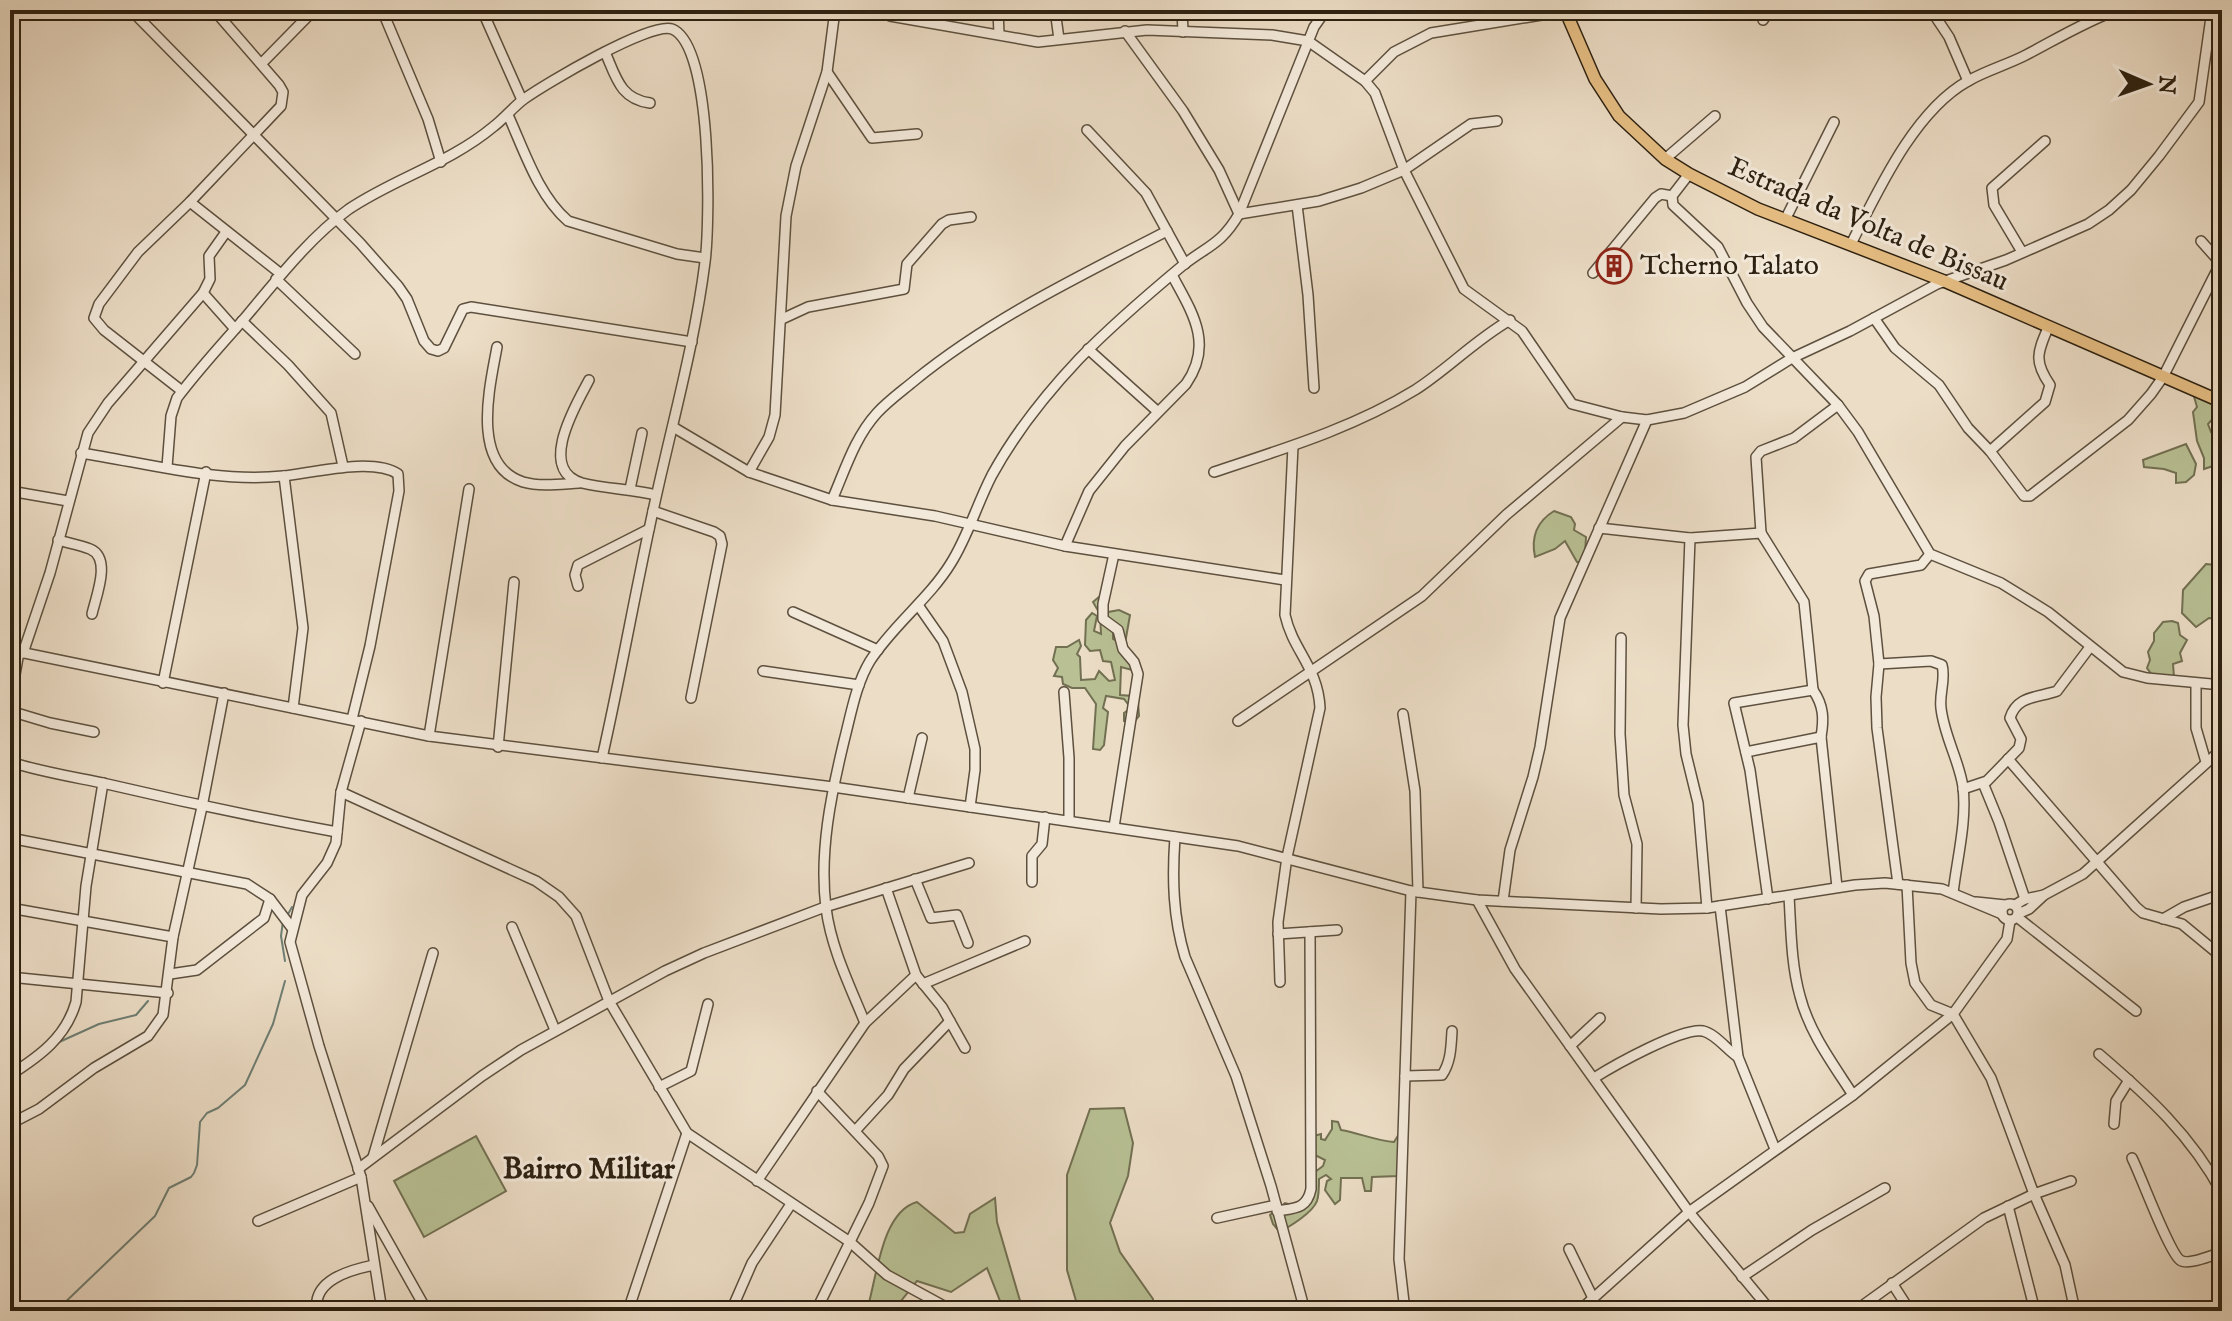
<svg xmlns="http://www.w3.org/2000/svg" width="2232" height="1321" viewBox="0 0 2232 1321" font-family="'IM FELL English',serif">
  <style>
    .green { fill: #b8c094; stroke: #727052; stroke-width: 2 }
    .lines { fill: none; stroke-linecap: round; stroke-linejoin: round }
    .stream { stroke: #6e7e73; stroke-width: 2 }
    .minor-casing { stroke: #5d503e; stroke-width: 12 }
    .major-casing { stroke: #2d2111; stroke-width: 14 }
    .minor { stroke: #f3e9da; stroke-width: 9 }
    .major { stroke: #e6be83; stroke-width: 11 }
    .labels { text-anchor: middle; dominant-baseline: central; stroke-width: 6; stroke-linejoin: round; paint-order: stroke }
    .street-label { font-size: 28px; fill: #2d2111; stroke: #f3e9da }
    .poi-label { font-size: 28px; fill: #2d2111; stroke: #f3e9da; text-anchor: start }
    .neighbourhood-label { font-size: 30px; font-weight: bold; fill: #2d2111; stroke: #f3e9da }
  </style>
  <rect width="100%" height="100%" fill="#ecddc6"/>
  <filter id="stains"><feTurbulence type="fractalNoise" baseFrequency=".0025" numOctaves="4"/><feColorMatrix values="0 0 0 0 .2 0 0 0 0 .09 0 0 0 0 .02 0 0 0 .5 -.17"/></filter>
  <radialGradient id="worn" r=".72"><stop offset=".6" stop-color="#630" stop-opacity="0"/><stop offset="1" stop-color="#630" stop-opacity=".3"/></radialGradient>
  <!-- green -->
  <g class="green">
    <path d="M2193,393L2206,397L2218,413L2208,424L2211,432L2222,428V440L2219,437H2214L2217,451L2216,465L2204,469V458L2197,441L2193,412L2197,407Z"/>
    <path d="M2186,444L2196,464L2194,475L2186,482L2176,483V473L2164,469L2144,467L2143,460Z"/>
    <path d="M1554,511L1571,517L1575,524L1574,530L1586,537L1585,554L1582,562H1577L1565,541L1555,549L1535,557C1531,538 1536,522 1554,511Z"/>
    <path d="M2206,564L2215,565L2222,571V620L2209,618L2196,627L2182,613L2183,590Z"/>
    <path d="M1099,597L1106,601L1108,612L1119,610L1130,615L1126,638L1118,629L1113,634V639L1123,644L1136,671L1121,667L1120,695L1133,696L1138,702L1139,716L1131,726L1124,721V713L1131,708L1124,699L1106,696L1103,708L1108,712L1104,745L1100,750L1093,749L1096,704L1085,688H1072L1063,684L1062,677L1054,676L1058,668L1053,660L1056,647H1067L1079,640L1081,646L1077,654L1080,657L1081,680L1095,679L1099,671L1109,681L1115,680L1111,662L1103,661L1100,650L1090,651L1085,645L1086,620L1092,613L1097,616L1094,631L1101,634L1100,614L1093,602Z"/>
    <path d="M2172,621L2178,623L2180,635L2187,640L2180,653L2182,661L2173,664L2174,677L2152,675L2147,668L2150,660L2148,652L2154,641V633L2163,622Z"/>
    <path d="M1124,1108L1133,1143L1128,1176L1110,1223L1120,1252L1153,1299V1311H1079L1067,1270V1175L1090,1109Z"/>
    <path d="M1332,1121L1338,1122L1341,1130C1359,1133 1377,1141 1394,1142L1399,1134L1407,1151L1399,1176L1372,1177L1371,1191H1365L1362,1178H1341L1340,1200L1335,1204L1325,1190L1327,1181L1331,1179L1326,1175L1319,1179C1319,1186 1319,1195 1317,1201C1313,1212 1289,1228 1279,1231L1273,1224L1270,1215L1285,1203L1301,1207L1311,1175L1323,1166L1325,1160L1309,1152L1306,1142L1310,1137L1321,1134V1139L1325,1140L1332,1129Z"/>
    <path d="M476,1136L506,1191L424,1237L394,1181Z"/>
    <path d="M995,1198L997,1222L1023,1311H1004L987,1268L951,1292L917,1281L893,1311L867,1310C877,1278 881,1212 917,1202L955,1233L964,1232L970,1214Z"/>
  </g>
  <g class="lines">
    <!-- stream -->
    <g class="stream">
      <path d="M287,916L292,907"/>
      <path d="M283,921L281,936L285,961"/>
      <path d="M57,1043L99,1024L136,1015L148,1001"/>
      <path d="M10,1067L17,1065"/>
      <path d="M56,1311L155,1216L169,1188L191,1177L194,1173L197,1165L200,1122L207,1113L218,1108L245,1085L273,1024L285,981"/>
    </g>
    <defs>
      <g id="minor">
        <path d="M131,10L360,243L398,286L407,299L424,341L431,349L438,351L444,348L463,309L471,307L692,342"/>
        <path d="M382,10L428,119L441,162"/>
        <path d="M482,10L522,100"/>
        <path d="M881,10L890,16L1038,42L1147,30L1272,35L1308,41L1365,81L1375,93L1404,170L1464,289L1522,331L1572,404L1622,417"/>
        <path d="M998,10L999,34"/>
        <path d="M1055,10L1059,39"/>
        <path d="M1182,10L1183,32"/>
        <path d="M1931,10L1949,37L1968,81"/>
        <path d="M1763,20L1770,10"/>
        <path d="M1125,31L1183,111L1219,170L1239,214L1319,201L1361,188L1404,170L1471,124L1497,121"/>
        <path d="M605,52C616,77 620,99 650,103"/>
        <path d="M262,63L314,10"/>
        <path d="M827,72L872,138L917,134"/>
        <path d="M1365,81L1394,52L1431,33L1566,11"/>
        <path d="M508,115C524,150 538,195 568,221L677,254L705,258"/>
        <path d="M1087,130L1146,193L1185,264"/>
        <path d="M1665,159L1715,116"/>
        <path d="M1689,174L1672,196L1673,205L1718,247L1747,303L1763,327L1838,405L1858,432L1930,554L2001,583L2048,612L2123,672L2147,678L2222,685"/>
        <path d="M190,202L281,274"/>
        <path d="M1297,205L1308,295L1314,388"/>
        <path d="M1785,220L1834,122"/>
        <path d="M1851,244C1878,191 1914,111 1968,81C1985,71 2006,65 2024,56C2055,40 2084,22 2117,10"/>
        <path d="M2022,252L1994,205L1992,188L2045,141"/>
        <path d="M1593,273L1655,198L1661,194L1672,196"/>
        <path d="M276,279L355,354"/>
        <path d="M203,293L235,329"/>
        <path d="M1874,318L1895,348L1939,385L1968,428L1990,451L2024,496H2030L2128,420L2151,394L2163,377L2218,268L2217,259L2201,241"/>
        <path d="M782,319L808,307L904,289L907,264L942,224L949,220L971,217"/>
        <path d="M242,321L288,365L331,413L343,466"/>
        <path d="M497,347C490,386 470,465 523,482C541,487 561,484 579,483"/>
        <path d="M1088,349L1157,411"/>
        <path d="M589,380C577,403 536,470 582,483C606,489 632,489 656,495"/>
        <path d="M182,391L104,330L94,318L99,304L138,252L190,202L281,106L283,92L279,85L214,10"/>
        <path d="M673,427L749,472L832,500L935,516L1065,546L1285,580"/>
        <path d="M1990,451L2045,402L2050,385C2034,362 2037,353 2048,328"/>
        <path d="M81,453C146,463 217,483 283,476C312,473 373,457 398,474L399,491L370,646L352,719"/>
        <path d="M167,467L171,416L177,398C198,370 221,345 244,319C275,282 310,237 349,209C395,178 450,163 493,127C504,119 513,107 524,99C545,84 651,21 672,29C713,45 710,223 705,262C695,341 674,416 657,493C637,581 622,670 602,758"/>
        <path d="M749,472L769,437L775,415L786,216L796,166L827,72L835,10"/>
        <path d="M1214,472C1283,449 1353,428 1415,390C1448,369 1475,340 1510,320"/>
        <path d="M284,476L303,628L293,708"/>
        <path d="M630,489L642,433"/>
        <path d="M10,491L68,501"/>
        <path d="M832,500C845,470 855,437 877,413C888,401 902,391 914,381C990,319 1080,276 1167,231"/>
        <path d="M653,511L714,532L720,536L722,544L691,698"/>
        <path d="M1599,528L1690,538L1761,533L1804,602L1813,690L1734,703L1750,770L1768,899"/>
        <path d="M1761,533L1756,457L1761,451L1794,438L1838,405"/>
        <path d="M1690,538L1683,725L1686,754L1698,803L1707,908"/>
        <path d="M58,540C68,543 80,545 90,549C112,558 96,596 92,614"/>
        <path d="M1065,546L1089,491L1125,446L1186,384C1214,344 1192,312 1172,275"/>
        <path d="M578,586L575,575L578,565L649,529"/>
        <path d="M918,605L943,641L962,692L975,749V770L970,807"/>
        <path d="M793,612L878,650"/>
        <path d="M1621,638L1620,734L1624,795L1637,844L1636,908"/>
        <path d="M10,650L429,736L833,787L1238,846L1411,891L1477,900L1661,909L1707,908L1855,885L1885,883L1942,889L2002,914"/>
        <path d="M23,653L50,573L88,433L108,403L203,293L210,279L209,256L226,232"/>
        <path d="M1879,664L1931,661L1942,665C1946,679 1939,694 1941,708C1944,736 1959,760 1963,787C1967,821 1957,859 1953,893"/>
        <path d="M763,671L859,685"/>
        <path d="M163,683L206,472"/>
        <path d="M2196,684V728L2206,762"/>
        <path d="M1813,690C1824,706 1824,719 1821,737"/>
        <path d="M1064,692L1069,758V820"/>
        <path d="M10,703L19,652"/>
        <path d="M10,711L50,723L94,732"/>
        <path d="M1403,714L1415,791L1418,892"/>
        <path d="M361,721L341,792L336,843L327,863L302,895L290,942L319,1046L361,1177L382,1311"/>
        <path d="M1238,721L1422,596L1506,515L1622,417L1647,420"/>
        <path d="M429,736L469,489"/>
        <path d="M498,747L514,582"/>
        <path d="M1746,752L1821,737L1837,887"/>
        <path d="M2008,759L2136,907L2143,913L2182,924L2222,957"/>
        <path d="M10,762C42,772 74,777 107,784C183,802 260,818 337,832"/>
        <path d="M1983,783L1999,822L2025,899"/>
        <path d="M1963,789L1987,781L2019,748L2021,739L2010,718C2017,695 2038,698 2057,691L2090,647"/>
        <path d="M341,792L536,881L559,897L576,916L609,1001L687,1133L850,1242L887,1275L953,1311"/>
        <path d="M908,798L922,738"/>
        <path d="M1114,827L1138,674L1134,662L1123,649L1118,630L1103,619V604L1114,554"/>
        <path d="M1175,837C1172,879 1173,917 1185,957L1236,1076L1271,1186L1305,1311"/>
        <path d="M10,838L247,884L270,899L292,928"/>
        <path d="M915,879L931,918L957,915L968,943"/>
        <path d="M1032,882V856L1042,844L1045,817"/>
        <path d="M1898,884L1877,728L1876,697L1879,664L1874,616L1865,581L1869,574L1921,565L1930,554"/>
        <path d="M1907,885L1911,963L1915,983L1931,1005L1953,1014L1991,1078L2034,1194L2065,1265L2075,1311"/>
        <path d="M886,888L916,975L942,1007L965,1048"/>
        <path d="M1789,896C1791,929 1791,964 1800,996C1809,1032 1833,1064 1853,1095"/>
        <path d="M1477,900L1515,969L1689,1212L1771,1311"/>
        <path d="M1503,901L1510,850L1533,777L1540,747L1560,618L1647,420L1684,413L1745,387L1792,358L1850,331L1937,284L2006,260L2088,224L2109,210L2131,190L2159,156L2199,102L2212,10"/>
        <path d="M1976,902L2005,905"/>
        <circle cx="2010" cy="912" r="8"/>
        <path d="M2015,905L2025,899L2044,895L2083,874L2222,749"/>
        <path d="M1720,906L1738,1057L1775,1149"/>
        <path d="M10,908L173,937"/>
        <path d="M2018,914L2029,909L2044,895"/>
        <path d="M2017,917L2136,1011"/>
        <path d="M2163,919L2184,907L2222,894"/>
        <path d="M512,927L555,1030"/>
        <path d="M1278,934L1337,930"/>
        <path d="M170,974L197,970L264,918L270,899"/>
        <path d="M10,977L168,993"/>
        <path d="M1280,982L1278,922L1287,857L1320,708C1318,667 1293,651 1285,615L1293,446"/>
        <path d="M923,984L1025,941"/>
        <path d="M865,1023C850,986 831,948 826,908C819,852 831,795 844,741C851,714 856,684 870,661C893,625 929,599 951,563C968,536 977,504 992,475C1015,433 1046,394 1079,359C1112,325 1146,296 1182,266C1207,246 1221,245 1239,214L1314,27L1326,10"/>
        <path d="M1570,1046L1600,1018"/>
        <path d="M2099,1054C2148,1096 2191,1135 2222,1193"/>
        <path d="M10,1075C40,1056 66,1037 76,1002L86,886L103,783"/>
        <path d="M1405,1076L1442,1075C1451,1062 1451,1047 1452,1031"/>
        <path d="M1594,1078C1613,1066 1682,1027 1703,1031C1716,1034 1727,1050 1738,1057"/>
        <path d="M659,1087L691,1071L708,1004"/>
        <path d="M10,1124L39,1109L94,1068L148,1036L163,1015L173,937L202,807L224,693"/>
        <path d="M2114,1124L2116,1101L2129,1080"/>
        <path d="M855,1131L888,1095L904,1069L950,1021"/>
        <path d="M373,1157L433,953"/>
        <path d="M2132,1158C2141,1176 2169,1252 2180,1260C2188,1266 2213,1255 2222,1252"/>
        <path d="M358,1169L482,1076L521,1050L665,971L704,953L825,907L969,863"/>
        <path d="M757,1181L865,1023L916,975"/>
        <path d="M368,1206L427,1311"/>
        <path d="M2008,1206L2035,1311"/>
        <path d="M1277,1211C1295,1208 1307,1209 1311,1189L1310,932"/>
        <path d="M1217,1218L1276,1205"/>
        <path d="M258,1221L361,1177"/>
        <path d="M1569,1249L1593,1298"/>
        <path d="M1742,1277L1812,1230L1885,1188"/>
        <path d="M1892,1283L1910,1311"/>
        <path d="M317,1311C312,1280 350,1270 374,1265"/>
        <path d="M628,1311L687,1133"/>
        <path d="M731,1311L752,1263L791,1204"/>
        <path d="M816,1311L869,1203L883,1166L878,1156L817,1091"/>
        <path d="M1287,1311L1303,1304"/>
        <path d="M1405,1311L1399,1259L1411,891"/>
        <path d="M1579,1311L1689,1212L1853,1095L1953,1014L2007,939L2010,921"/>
        <path d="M1855,1311L1984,1218L2034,1194L2071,1181"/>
      </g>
      <path id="major" d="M1565,10L1595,79L1619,116L1665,159L1689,174L1758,209L1944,281L2222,402"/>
    </defs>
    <!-- minor casing -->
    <use href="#minor" class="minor-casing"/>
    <!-- major casing -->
    <use href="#major" class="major-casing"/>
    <!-- minor -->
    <use href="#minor" class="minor"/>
    <!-- major -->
    <use href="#major" class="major"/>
  </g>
  <!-- icons -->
  <defs>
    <symbol id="building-ring" viewBox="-11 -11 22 22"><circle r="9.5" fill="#f3e9da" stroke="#8f2418" stroke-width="1.5"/><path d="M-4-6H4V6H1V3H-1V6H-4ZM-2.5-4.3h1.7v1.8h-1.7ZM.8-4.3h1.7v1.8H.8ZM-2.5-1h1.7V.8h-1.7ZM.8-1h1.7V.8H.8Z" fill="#8f2418"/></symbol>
  </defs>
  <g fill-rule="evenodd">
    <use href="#building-ring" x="1594" y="246" width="40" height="40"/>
  </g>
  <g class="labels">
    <!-- street labels -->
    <g class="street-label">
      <text transform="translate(1868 225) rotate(23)">Estrada da Volta de Bissau</text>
    </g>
    <!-- poi labels -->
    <g class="poi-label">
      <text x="1640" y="266">Tcherno Talato</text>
    </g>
    <!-- neighbourhood labels -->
    <g class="neighbourhood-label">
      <text x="589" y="1170">Bairro Militar</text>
    </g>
  </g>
  <!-- margin -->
  <rect width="2232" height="1321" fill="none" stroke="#ecddc6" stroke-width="40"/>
  <rect x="12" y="12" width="2208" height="1297" fill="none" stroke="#2d2111" stroke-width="4"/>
  <rect x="20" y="20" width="2192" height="1281" fill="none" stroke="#2d2111" stroke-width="2"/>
  <!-- north arrow -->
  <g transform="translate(2148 84) rotate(92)" stroke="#f3e9da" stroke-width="6" paint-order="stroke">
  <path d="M0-6L14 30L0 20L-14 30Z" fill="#2d2111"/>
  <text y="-12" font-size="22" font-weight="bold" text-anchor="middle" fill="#2d2111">N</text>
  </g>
  <rect width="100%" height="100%" filter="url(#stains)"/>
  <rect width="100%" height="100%" fill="url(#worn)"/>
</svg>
